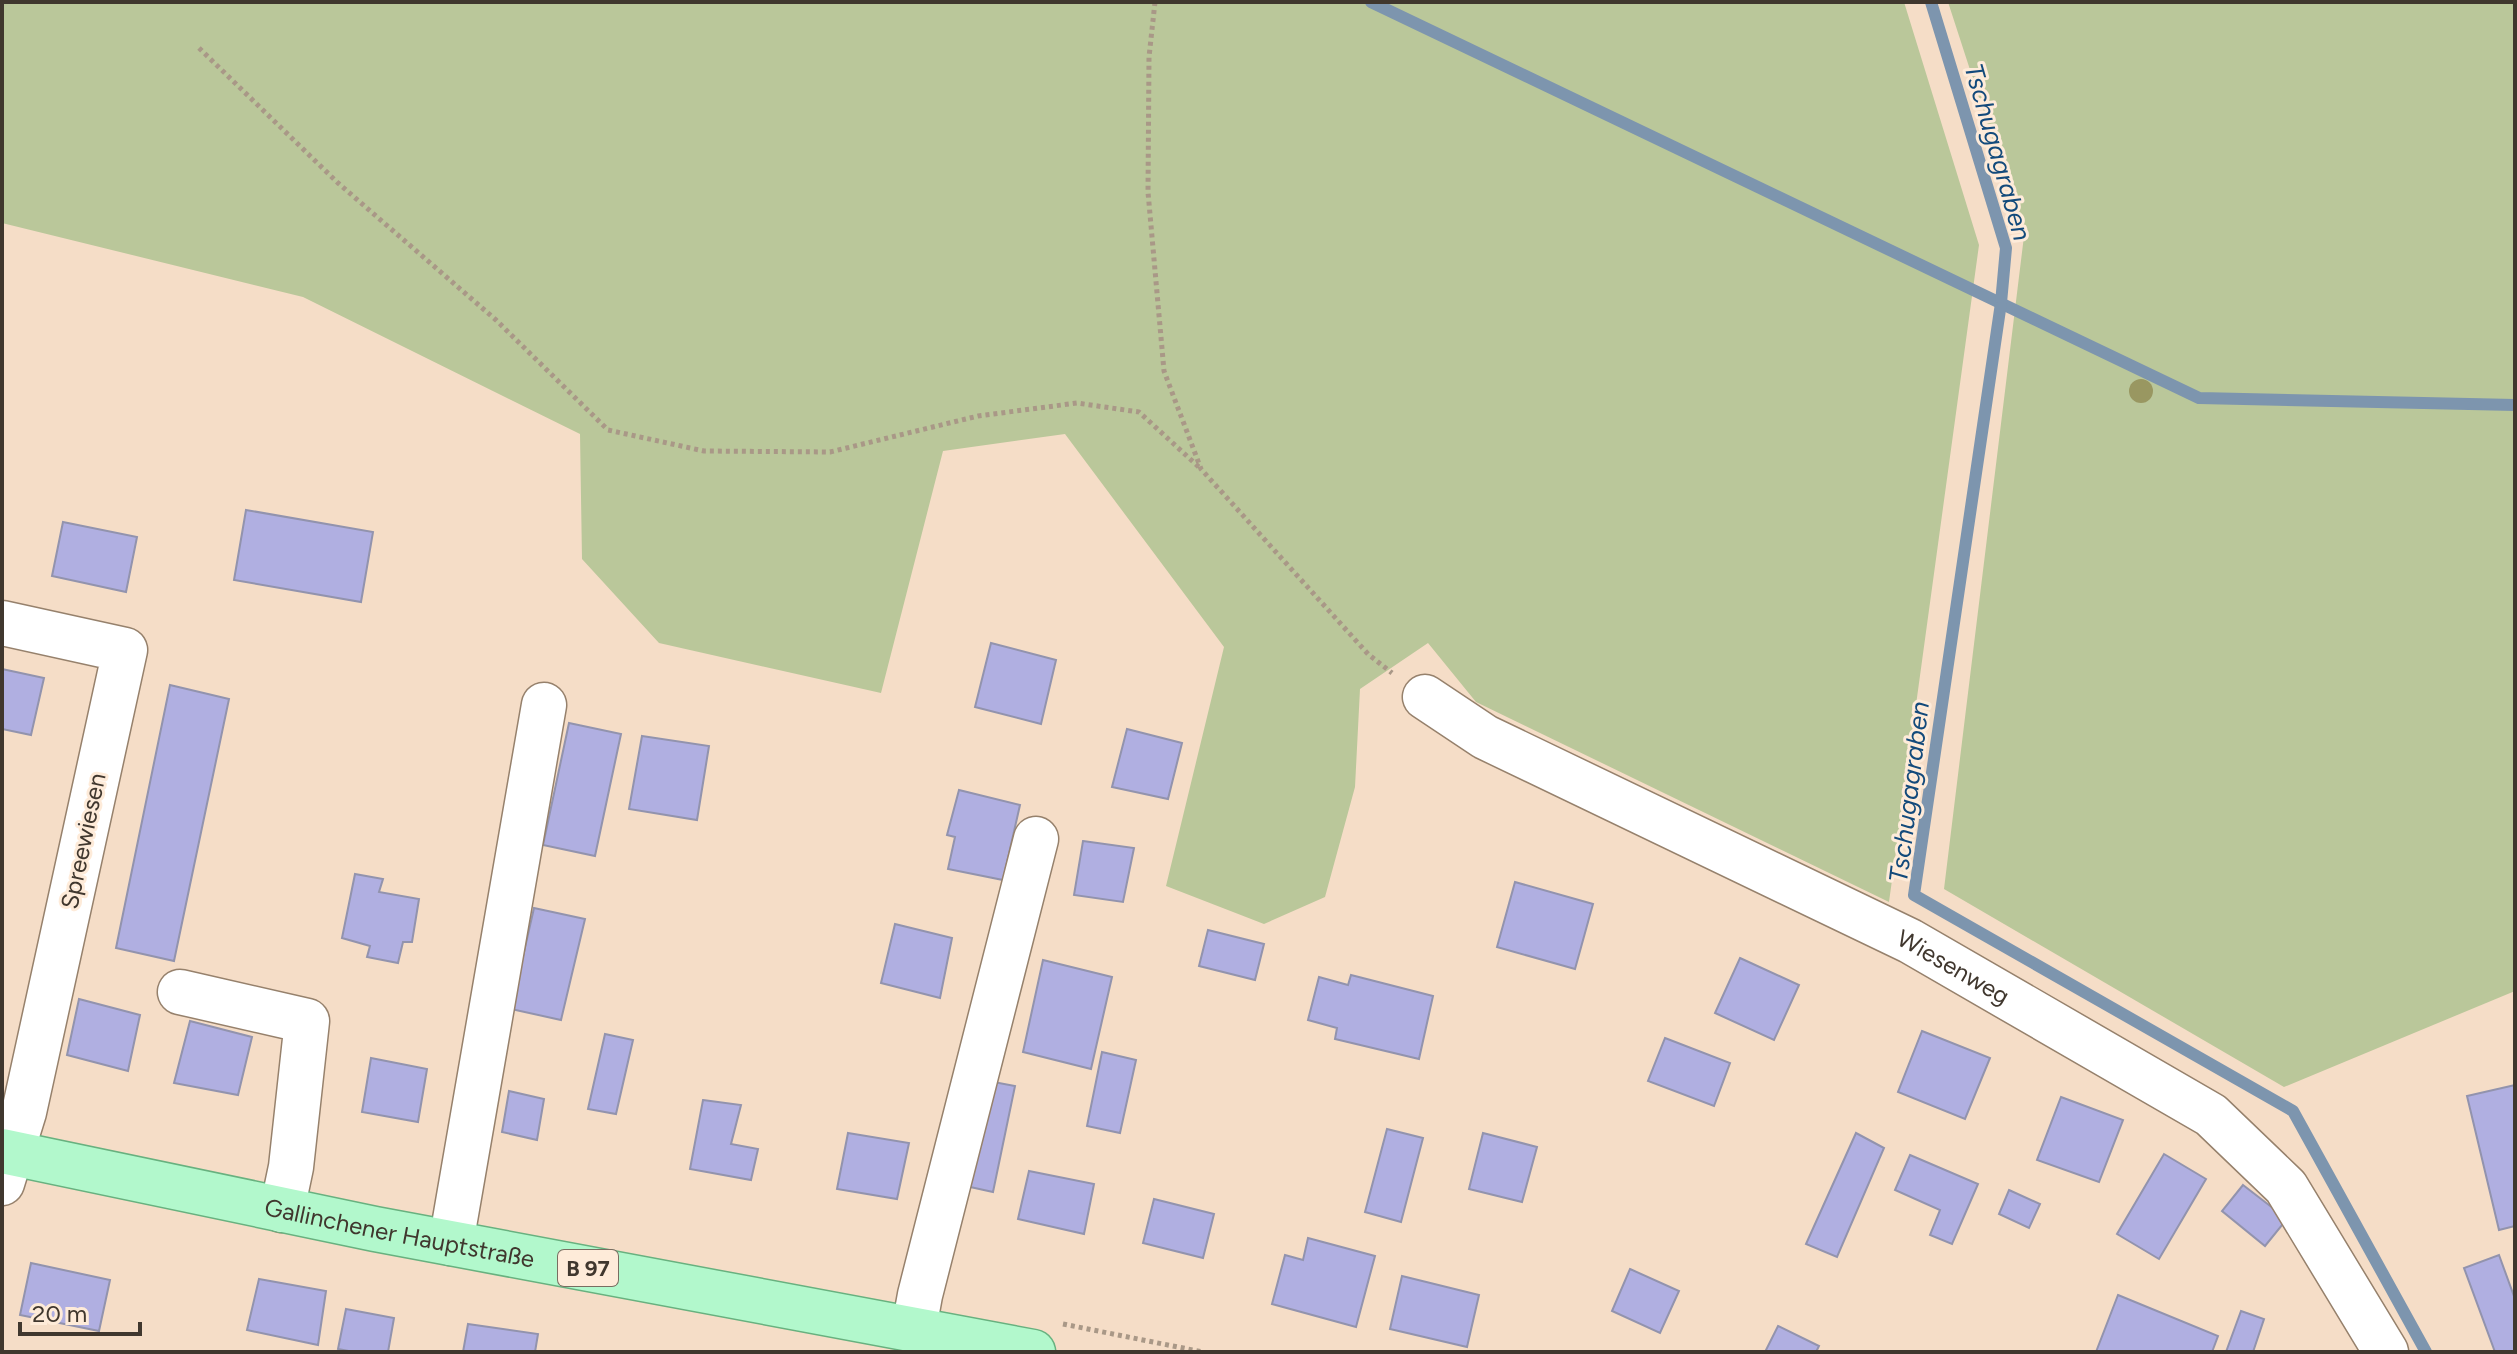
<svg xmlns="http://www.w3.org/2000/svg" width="2517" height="1354" viewBox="0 0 2517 1354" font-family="Figtree,sans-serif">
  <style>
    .green { fill: #bac79a }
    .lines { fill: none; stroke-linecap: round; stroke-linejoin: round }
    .stream { stroke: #7d95ae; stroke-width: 12 }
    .building { fill: #b0afe1; stroke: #9293ad; stroke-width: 2 }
    .minor-casing { stroke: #96816c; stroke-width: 47 }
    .major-casing { stroke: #68b17f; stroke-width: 47 }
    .path { stroke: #a99887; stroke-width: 5; stroke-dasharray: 4 4; stroke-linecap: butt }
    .minor { stroke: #fff; stroke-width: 44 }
    .major { stroke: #b2f8cc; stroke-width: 44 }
    .tree { fill: #999761 }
    .labels { text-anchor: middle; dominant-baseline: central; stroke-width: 6; stroke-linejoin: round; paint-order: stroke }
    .shield { fill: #feebd9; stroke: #796d61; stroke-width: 2 }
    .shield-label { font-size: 22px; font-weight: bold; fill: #40372e }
    .street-label { font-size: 24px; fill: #40372e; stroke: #feebd9 }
    .water-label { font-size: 26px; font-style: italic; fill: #134a7b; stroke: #feebd9 }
  </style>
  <rect width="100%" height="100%" fill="#f5ddc7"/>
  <!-- green -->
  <g class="green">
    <path d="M2,2H1904L1979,245L1889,902L1476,702L1428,643L1360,689L1355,787L1325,897L1264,924L1166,886L1224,647L1065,434L943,451L881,693L659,643L582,559L580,434L303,297L2,223Z"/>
    <path d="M1948,2H2515V991L2284,1087L1944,889L2024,236Z"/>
  </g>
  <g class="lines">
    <!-- stream -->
    <g class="stream">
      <path d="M1371,2L2199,398L2515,405"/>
      <path d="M1931,2L2006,248L2001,303L1914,895L2293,1111L2426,1352"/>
    </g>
  </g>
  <!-- building -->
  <g class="building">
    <path d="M246,510L373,532L361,602L234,580Z"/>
    <path d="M63,522L137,537L126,592L52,576Z"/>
    <path d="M991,643L1056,660L1041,724L975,707Z"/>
    <path d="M2,669L44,678L31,735L2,729Z"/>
    <path d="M170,685L229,699L174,961L116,948Z"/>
    <path d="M569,723L621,734L595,856L543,845Z"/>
    <path d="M1127,729L1182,743L1168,799L1112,787Z"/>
    <path d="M642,736L709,746L697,820L629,809Z"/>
    <path d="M959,790L1020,805L1003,880L948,869L955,837L947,835Z"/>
    <path d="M1083,841L1134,848L1123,902L1074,895Z"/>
    <path d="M355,874L383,879L379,892L419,899L412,942H403L398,963L367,957L370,946L342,938Z"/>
    <path d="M1515,882L1593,904L1575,969L1497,947Z"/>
    <path d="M534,908L585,919L561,1020L511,1009Z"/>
    <path d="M895,924L952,938L940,998L881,983Z"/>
    <path d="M1208,930L1264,944L1255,980L1199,966Z"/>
    <path d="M1740,958L1799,985L1774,1040L1715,1013Z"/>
    <path d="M1043,960L1112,977L1091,1069L1023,1052Z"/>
    <path d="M1351,975L1433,996L1419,1059L1335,1039L1337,1028L1308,1020L1319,977L1348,985Z"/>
    <path d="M79,999L140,1015L128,1071L67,1055Z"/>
    <path d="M190,1021L252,1037L238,1095L174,1083Z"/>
    <path d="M1922,1031L1990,1058L1965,1119L1898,1092Z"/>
    <path d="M605,1034L633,1040L616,1114L588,1109Z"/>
    <path d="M1665,1038L1730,1063L1714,1106L1648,1081Z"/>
    <path d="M1102,1052L1136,1060L1120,1133L1087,1126Z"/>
    <path d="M371,1058L427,1069L418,1122L362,1112Z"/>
    <path d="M983,1080L1015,1086L993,1192L961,1185Z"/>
    <path d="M2515,1085V1226L2499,1230L2467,1096Z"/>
    <path d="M509,1091L544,1099L537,1140L502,1132Z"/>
    <path d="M2061,1097L2123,1120L2099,1182L2037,1160Z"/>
    <path d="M703,1100L741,1105L731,1144L758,1149L751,1180L690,1169Z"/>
    <path d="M1387,1129L1423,1138L1401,1222L1365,1212Z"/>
    <path d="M848,1133L909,1143L897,1199L837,1189Z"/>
    <path d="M1483,1133L1537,1147L1522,1202L1469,1189Z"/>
    <path d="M1856,1133L1884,1148L1837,1257L1806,1244Z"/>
    <path d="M2164,1154L2206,1179L2159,1259L2117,1234Z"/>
    <path d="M1910,1155L1978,1184L1952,1244L1930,1235L1940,1210L1895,1190Z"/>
    <path d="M1029,1171L1094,1184L1084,1234L1018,1219Z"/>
    <path d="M2243,1185L2287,1219L2265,1246L2222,1211Z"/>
    <path d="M2009,1190L2040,1204L2029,1228L1999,1214Z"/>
    <path d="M1154,1199L1214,1214L1203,1258L1143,1243Z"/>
    <path d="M1308,1238L1375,1256L1356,1327L1272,1304L1285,1255L1303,1260Z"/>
    <path d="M2499,1255L2515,1299V1352H2495L2464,1268Z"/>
    <path d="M31,1263L110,1280L99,1331L20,1315Z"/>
    <path d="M1630,1269L1679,1291L1660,1333L1612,1311Z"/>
    <path d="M1402,1276L1479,1295L1467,1347L1390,1329Z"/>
    <path d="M259,1279L326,1291L318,1345L247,1330Z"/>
    <path d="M2118,1295L2218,1336L2212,1352H2096Z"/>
    <path d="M346,1309L394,1318L388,1352H354L338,1349Z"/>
    <path d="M2241,1311L2264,1319L2253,1352H2226Z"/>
    <path d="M468,1324L538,1334L535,1352H463Z"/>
    <path d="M1778,1326L1819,1346L1816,1352H1765Z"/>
  </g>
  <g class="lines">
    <defs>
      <g id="minor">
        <path d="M2,623L125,650L24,1112L2,1183"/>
        <path id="s1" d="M1425,697L1485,737L1910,941L2211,1115L2286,1187L2386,1352"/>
        <path d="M180,992L307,1021L291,1167L282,1210"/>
        <path d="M451,1243L544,705"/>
        <path d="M914,1328L920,1295L1036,839"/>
      </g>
      <g id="major">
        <path id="s2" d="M2,1151L375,1229L1033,1352"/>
      </g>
    </defs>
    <!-- minor casing -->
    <use href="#minor" class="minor-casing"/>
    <!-- major casing -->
    <use href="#major" class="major-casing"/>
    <!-- path -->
    <g class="path">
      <path d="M1155,2L1149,57L1148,192L1164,371L1201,469L1368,654L1392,673"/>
      <path d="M199,48L338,183L496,320L608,430L704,451L830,452L978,416L1077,403L1139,412L1201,469"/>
      <path d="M1063,1324L1203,1352"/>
    </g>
    <!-- minor -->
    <use href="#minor" class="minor"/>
    <!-- major -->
    <use href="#major" class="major"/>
  </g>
  <!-- trees -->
  <circle class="tree" cx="2141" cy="391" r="12"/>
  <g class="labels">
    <!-- shield labels -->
    <rect class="shield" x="558" y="1250" width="60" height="36" rx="6"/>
    <g class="shield-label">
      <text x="588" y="1268">B 97</text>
    </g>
    <!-- street labels -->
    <g class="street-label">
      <text transform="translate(83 841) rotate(-78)">Spreewiesen</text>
      <text stroke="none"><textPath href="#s1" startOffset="594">Wiesenweg</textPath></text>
      <text stroke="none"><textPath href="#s2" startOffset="406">Gallinchener Hauptstraße</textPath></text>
    </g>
    <!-- water labels -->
    <g class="water-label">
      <text transform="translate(1998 152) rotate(74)">Tschugagraben</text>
      <text transform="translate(1909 792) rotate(-83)">Tschugagraben</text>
    </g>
  </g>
  <!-- border -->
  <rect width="2517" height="1354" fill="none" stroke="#40372e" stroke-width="8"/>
  <!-- scale -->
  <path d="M20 1322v12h120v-12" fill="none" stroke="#40372e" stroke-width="4"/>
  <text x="32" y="1322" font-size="24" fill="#40372e" stroke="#feebd9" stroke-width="6" paint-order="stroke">20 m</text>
</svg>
